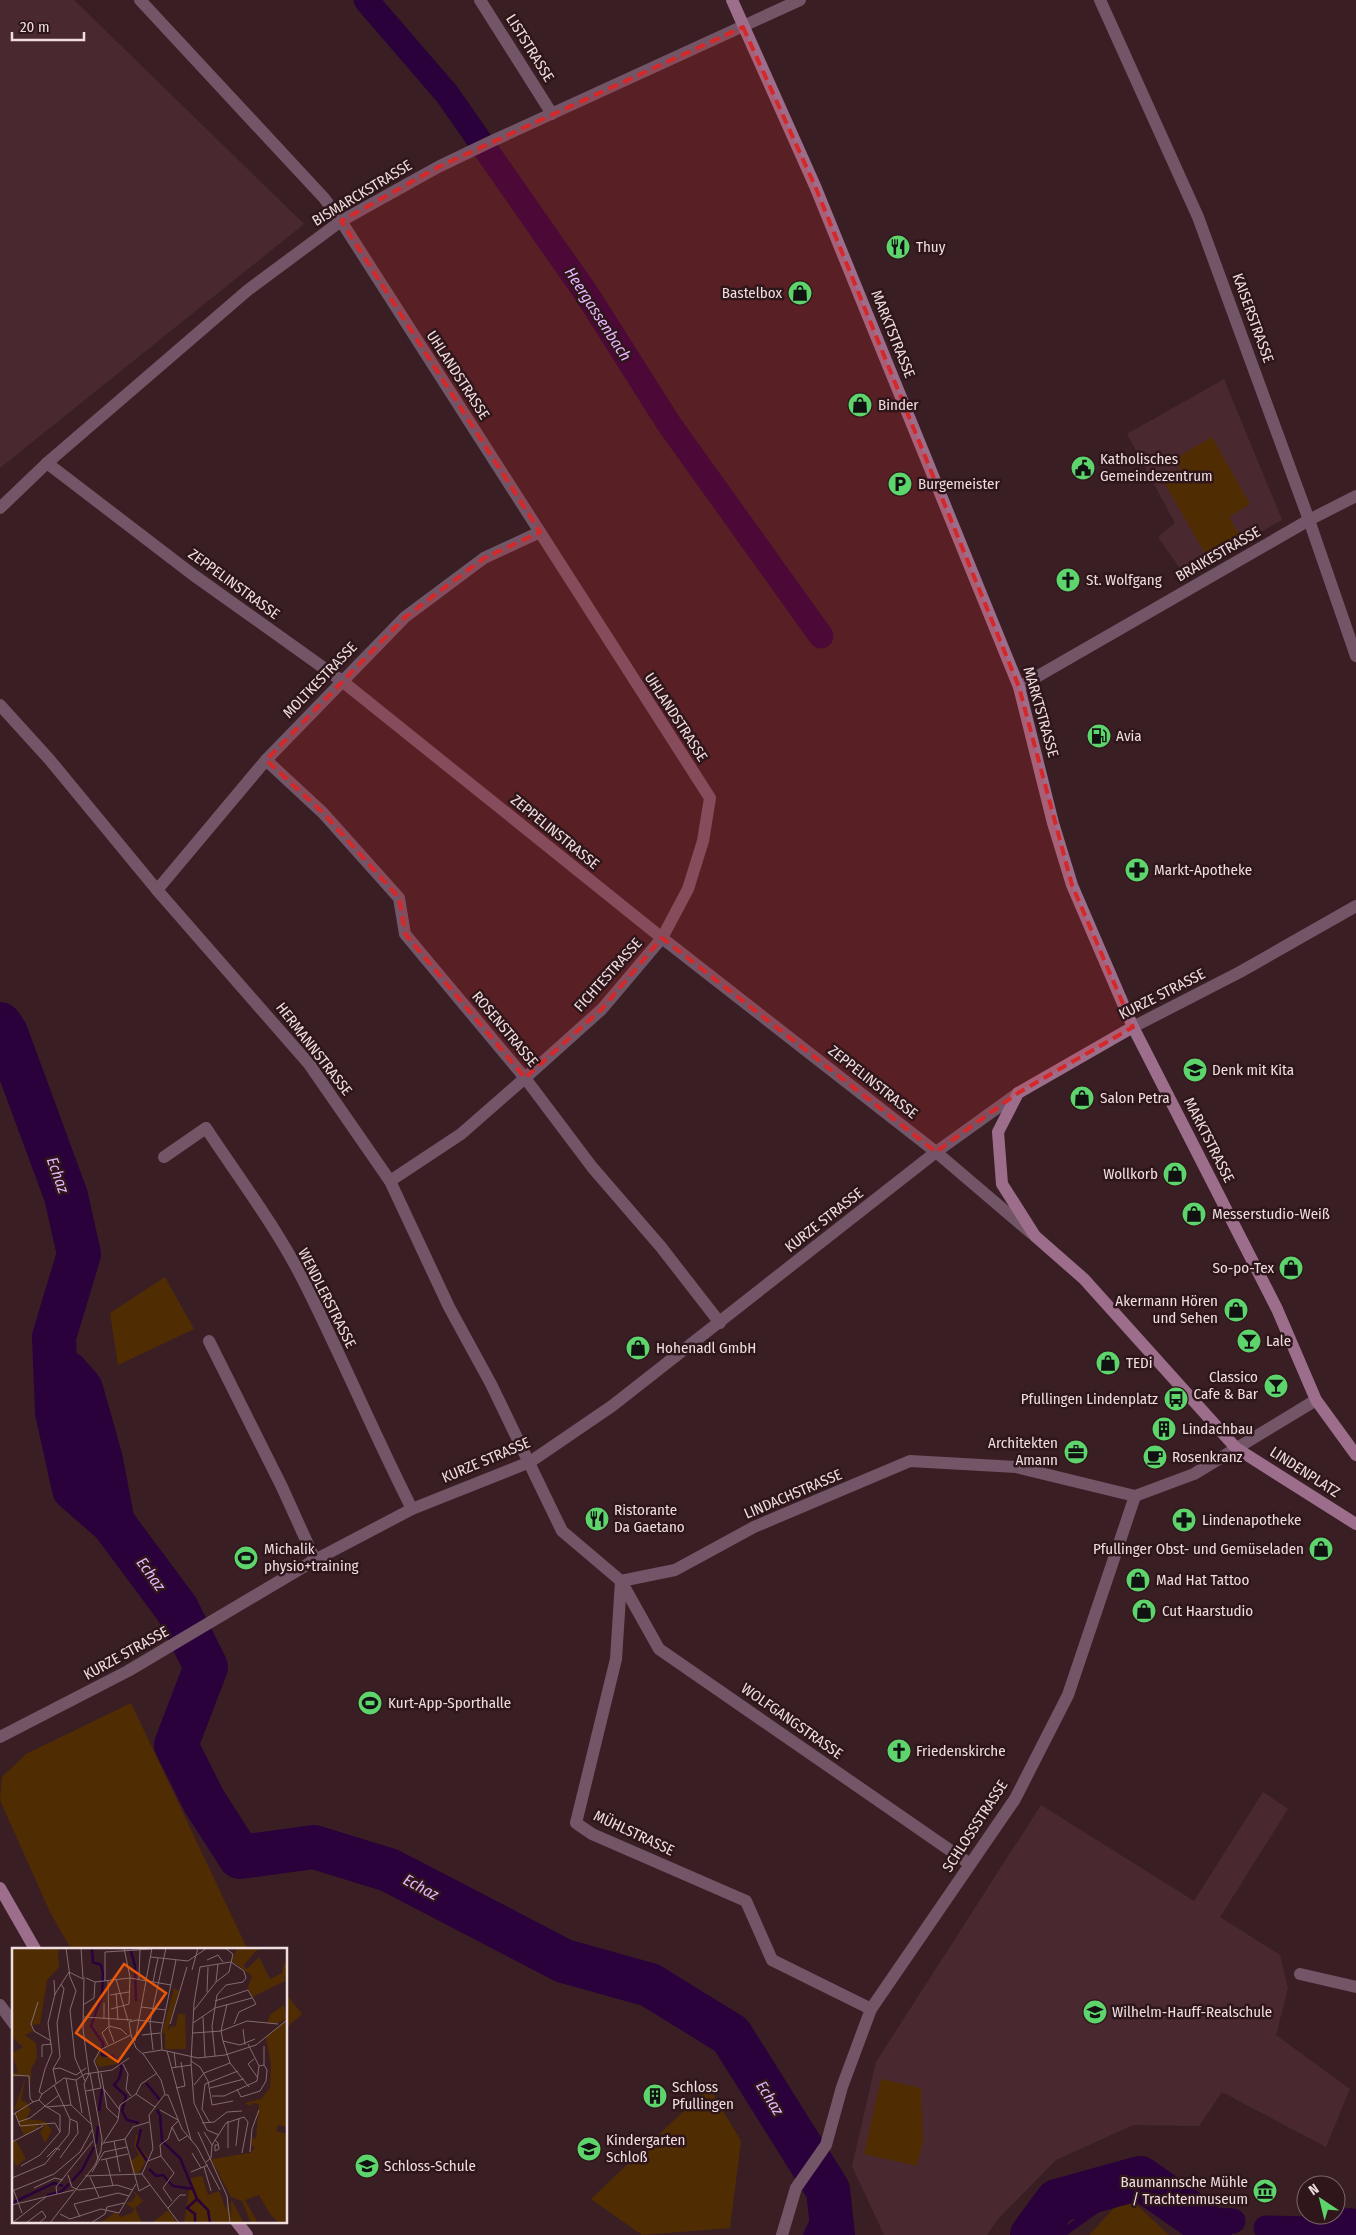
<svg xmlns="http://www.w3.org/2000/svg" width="1356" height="2235" viewBox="0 0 1356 2235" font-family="'Fira Sans Condensed',sans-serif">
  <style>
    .built { fill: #49292f }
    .green { fill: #502c03 }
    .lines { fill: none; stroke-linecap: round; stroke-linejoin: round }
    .stream { stroke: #2a013a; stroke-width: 8 }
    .canal { stroke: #2a013a; stroke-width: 25 }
    .river { stroke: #2a013a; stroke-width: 44 }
    .minor { stroke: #735568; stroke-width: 12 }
    .secondary { stroke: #9d6e8c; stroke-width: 12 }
    .marked { fill: #d62828; fill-opacity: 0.2; stroke: #d62828; stroke-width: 4; stroke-dasharray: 10 6; stroke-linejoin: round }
    .labels { text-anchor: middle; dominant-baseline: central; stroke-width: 5; stroke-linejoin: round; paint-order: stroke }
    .street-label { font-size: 15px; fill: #efdddf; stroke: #2e161a }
    .poi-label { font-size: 15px; fill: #efdddf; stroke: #2e161a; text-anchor: start }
    .water-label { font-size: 16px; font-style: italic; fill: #e4b6fd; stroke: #2e161a }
    .inset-river { fill: none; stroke: #2a013a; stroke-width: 2.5 }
    .inset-road { fill: none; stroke: #826b6f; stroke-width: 1 }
    .view { fill: #e8590c; fill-opacity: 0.15; stroke: #e8590c; stroke-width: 2.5 }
    .inset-edge { fill: none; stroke: #efdddf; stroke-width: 2.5 }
  </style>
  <rect width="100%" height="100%" fill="#391f24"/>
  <!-- built -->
  <g class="built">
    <path d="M0,0H74L304,224L0,468Z"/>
    <path d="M1224,379L1282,520L1184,574L1158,537L1175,523L1127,434Z"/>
    <path d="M1263,1792L1288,1809L1220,1917L1280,1955L1288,1988L1276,2035L1350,2089L1326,2147L1222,2092L1199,2126L1133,2125L1056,2160L997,2220L987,2235H884L852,2166L876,2062L1041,1805L1194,1901Z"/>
  </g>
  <!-- green -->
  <g class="green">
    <path d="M1212,437L1250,504L1229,517L1240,536L1206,555L1162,479L1181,468L1176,458Z"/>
    <path d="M165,1277L194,1329L118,1365L110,1313Z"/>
    <path d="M131,1703L245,1944L249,1949H71L50,1912L0,1800L2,1777L26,1754Z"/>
    <path d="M286,1994L302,2014L286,2028Z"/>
    <path d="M881,2079L921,2088L923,2141L917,2166L864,2154Z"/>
    <path d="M709,2087L741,2141L730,2228L642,2235L591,2199Z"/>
    <path d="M1126,2195L1169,2235H1089Z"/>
  </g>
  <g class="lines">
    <!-- stream -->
    <g class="stream">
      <path d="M807,2235L828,2190"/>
      <path d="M1060,2235L1140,2178"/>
    </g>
    <!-- canal -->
    <g class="canal">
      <path d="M366,0L447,94L588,296L669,424L821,636"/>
      <path d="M1199,2219L1233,2221"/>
      <path d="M1266,2228L1349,2230"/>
    </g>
    <!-- river -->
    <g class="river">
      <path d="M0,1024L6,1033L66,1196L79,1254L54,1337L57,1412L74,1489L113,1523L177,1609L206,1667L176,1745L204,1801L240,1857L314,1847L389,1870L564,1961L650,1985L731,2035L828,2190L833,2235"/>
      <path d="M67,1373L81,1389L101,1460L113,1523"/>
      <path d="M1032,2235L1057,2201L1140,2178L1199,2219L1210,2235"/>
      <path d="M1346,2235L1349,2230L1356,2232"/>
    </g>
    <!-- minor -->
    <g class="minor">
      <path d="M140,0L324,198L341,221L710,798L703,841L688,889L662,938L602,1009L525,1078L461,1134L390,1181"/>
      <path d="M480,0L552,114"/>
      <path d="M1100,0L1198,217L1309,520L1356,656"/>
      <path d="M47,463L192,574L342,681L662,938L936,1152L1031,1233"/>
      <path d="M0,508L47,463L248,290L341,221L438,167L490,142L800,0"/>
      <path d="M1019,687L1309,520L1356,496"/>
      <path d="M0,705L49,759L157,890L309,1064L390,1181L449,1307L491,1384L562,1531L621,1581L659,1649L970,1864"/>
      <path d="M266,760L323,813L399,898L405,934L525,1078L592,1167L661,1247L720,1323"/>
      <path d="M157,890L266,760L405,617L484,558L540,532"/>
      <path d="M1133,1027L1240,972L1356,906"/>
      <path d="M164,1157L206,1128C239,1178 277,1228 304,1282C342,1357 374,1434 412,1509"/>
      <path d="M209,1341L282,1487L315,1560"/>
      <path d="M1135,1496L1194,1474L1316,1400"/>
      <path d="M621,1581L616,1659L576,1823L592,1834L746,1901L772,1960L871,2009"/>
      <path d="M621,1581L675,1570L754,1527L910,1461L1016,1467L1135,1496"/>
      <path d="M0,1737L128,1671L315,1560L412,1509L530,1462L612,1406L936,1152L1018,1093"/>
      <path d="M1300,1974L1356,1987"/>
      <path d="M0,2005L14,2024"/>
      <path d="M782,2235L796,2188L826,2145L842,2087L871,2009L1015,1799L1068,1695L1135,1496"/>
    </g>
    <!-- secondary -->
    <g class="secondary">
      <path d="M732,0L815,186L1019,687L1053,823L1072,885L1133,1027L1277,1309L1316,1400L1356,1455"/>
      <path d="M1133,1027L1018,1093L998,1132L1002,1184L1035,1236L1084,1279L1236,1448L1356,1524"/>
      <path d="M0,1888L35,1949"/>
      <path d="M236,2221L247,2235"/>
    </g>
  </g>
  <!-- marked area -->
  <path class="marked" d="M743,27L815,186L1019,687L1072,885L1133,1027L1018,1093L936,1152L662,938L602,1009L525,1078L405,934L399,898L323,813L266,760L405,617L484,558L540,532L341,221L438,167Z"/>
  <!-- icons -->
  <defs>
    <symbol id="restaurant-disc" viewBox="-11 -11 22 22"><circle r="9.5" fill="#5ed56c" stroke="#2e161a"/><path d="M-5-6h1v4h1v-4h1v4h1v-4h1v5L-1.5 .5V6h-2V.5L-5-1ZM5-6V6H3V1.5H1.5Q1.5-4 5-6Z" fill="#111"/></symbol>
    <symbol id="shop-disc" viewBox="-11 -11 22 22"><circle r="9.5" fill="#5ed56c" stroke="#2e161a"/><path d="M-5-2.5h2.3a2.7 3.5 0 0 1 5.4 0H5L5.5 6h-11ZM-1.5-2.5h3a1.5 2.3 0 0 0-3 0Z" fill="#111"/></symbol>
    <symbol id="civic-disc" viewBox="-11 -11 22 22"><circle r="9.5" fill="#5ed56c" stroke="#2e161a"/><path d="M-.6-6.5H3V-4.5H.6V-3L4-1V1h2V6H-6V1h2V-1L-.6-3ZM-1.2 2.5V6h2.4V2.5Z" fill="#111"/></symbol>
    <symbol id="parking-disc" viewBox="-11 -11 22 22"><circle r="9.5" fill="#5ed56c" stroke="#2e161a"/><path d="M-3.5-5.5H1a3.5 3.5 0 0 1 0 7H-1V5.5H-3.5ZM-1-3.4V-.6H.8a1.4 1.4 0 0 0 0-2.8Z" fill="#111"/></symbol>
    <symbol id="church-disc" viewBox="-11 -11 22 22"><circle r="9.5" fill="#5ed56c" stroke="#2e161a"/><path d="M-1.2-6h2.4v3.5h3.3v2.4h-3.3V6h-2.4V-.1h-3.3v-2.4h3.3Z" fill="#111"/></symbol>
    <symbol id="fuel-disc" viewBox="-11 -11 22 22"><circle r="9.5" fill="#5ed56c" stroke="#2e161a"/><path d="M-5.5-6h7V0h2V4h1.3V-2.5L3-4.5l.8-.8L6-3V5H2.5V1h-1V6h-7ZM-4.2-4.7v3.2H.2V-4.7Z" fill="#111"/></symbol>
    <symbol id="pharmacy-disc" viewBox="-11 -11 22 22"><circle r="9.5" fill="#5ed56c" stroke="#2e161a"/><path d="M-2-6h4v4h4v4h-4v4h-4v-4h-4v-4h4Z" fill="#111"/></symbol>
    <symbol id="school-disc" viewBox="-11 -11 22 22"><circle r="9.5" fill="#5ed56c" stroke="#2e161a"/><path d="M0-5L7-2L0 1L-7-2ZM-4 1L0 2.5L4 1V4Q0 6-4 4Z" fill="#111"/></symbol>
    <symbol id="bar-disc" viewBox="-11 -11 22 22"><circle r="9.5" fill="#5ed56c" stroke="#2e161a"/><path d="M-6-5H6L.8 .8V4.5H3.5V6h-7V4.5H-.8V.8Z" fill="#111"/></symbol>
    <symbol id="bus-disc" viewBox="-11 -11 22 22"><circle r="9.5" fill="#5ed56c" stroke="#2e161a"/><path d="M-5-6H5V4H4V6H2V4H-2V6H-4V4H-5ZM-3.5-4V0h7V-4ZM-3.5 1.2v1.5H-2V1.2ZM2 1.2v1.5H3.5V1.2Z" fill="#111"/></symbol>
    <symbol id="building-disc" viewBox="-11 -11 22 22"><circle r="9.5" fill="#5ed56c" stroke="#2e161a"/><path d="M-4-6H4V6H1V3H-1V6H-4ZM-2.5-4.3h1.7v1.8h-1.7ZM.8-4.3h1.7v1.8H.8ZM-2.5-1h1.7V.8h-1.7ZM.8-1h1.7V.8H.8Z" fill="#111"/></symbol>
    <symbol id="office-disc" viewBox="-11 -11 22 22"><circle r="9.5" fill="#5ed56c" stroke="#2e161a"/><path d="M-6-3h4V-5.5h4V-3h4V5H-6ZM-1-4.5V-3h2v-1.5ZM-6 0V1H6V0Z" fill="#111"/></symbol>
    <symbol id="cafe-disc" viewBox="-11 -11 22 22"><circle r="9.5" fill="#5ed56c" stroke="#2e161a"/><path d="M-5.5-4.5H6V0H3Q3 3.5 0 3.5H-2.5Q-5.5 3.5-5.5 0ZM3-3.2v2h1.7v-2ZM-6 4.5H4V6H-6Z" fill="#111"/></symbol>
    <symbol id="stadium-disc" viewBox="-11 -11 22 22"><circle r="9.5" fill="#5ed56c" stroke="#2e161a"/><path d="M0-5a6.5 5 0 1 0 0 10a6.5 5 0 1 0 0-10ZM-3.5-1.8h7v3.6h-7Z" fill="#111"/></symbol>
    <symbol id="museum-disc" viewBox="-11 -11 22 22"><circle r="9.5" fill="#5ed56c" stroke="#2e161a"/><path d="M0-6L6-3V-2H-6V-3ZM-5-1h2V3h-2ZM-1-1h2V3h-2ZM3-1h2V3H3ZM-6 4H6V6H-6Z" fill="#111"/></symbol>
  </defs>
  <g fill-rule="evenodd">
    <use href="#restaurant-disc" x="884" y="233" width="28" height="28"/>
    <use href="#shop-disc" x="786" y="279" width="28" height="28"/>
    <use href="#shop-disc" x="846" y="391" width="28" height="28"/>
    <use href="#civic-disc" x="1069" y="454" width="28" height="28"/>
    <use href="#parking-disc" x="886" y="470" width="28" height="28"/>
    <use href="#church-disc" x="1054" y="566" width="28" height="28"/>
    <use href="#fuel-disc" x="1085" y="722" width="28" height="28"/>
    <use href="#pharmacy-disc" x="1123" y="856" width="28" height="28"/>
    <use href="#school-disc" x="1181" y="1056" width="28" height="28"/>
    <use href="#shop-disc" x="1068" y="1084" width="28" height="28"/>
    <use href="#shop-disc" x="1161" y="1160" width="28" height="28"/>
    <use href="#shop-disc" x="1180" y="1200" width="28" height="28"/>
    <use href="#shop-disc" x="1277" y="1254" width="28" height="28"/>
    <use href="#shop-disc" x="1222" y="1296" width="28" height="28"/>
    <use href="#bar-disc" x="1235" y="1327" width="28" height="28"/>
    <use href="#shop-disc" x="624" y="1334" width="28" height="28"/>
    <use href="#shop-disc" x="1094" y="1349" width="28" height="28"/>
    <use href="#bar-disc" x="1262" y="1372" width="28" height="28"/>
    <use href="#bus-disc" x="1162" y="1385" width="28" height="28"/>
    <use href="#building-disc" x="1150" y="1415" width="28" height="28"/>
    <use href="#office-disc" x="1062" y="1438" width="28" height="28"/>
    <use href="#cafe-disc" x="1141" y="1443" width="28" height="28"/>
    <use href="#restaurant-disc" x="583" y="1505" width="28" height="28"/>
    <use href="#pharmacy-disc" x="1170" y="1506" width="28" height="28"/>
    <use href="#shop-disc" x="1307" y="1535" width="28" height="28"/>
    <use href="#stadium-disc" x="232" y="1544" width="28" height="28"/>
    <use href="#shop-disc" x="1124" y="1566" width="28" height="28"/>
    <use href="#shop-disc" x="1130" y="1597" width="28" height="28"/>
    <use href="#stadium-disc" x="356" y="1689" width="28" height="28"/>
    <use href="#church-disc" x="885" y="1737" width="28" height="28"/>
    <use href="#school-disc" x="1081" y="1998" width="28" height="28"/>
    <use href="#building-disc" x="641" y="2082" width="28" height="28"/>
    <use href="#school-disc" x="575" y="2135" width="28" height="28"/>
    <use href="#school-disc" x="353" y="2152" width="28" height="28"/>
    <use href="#museum-disc" x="1251" y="2177" width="28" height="28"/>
  </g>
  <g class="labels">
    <!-- street labels -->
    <g class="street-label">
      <text transform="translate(530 48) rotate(58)">LISTSTRASSE</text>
      <text transform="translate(362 193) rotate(-31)">BISMARCKSTRASSE</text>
      <text transform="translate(1253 318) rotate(70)">KAISERSTRASSE</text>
      <text transform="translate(893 334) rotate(68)">MARKTSTRASSE</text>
      <text transform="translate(458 375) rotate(57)">UHLANDSTRASSE</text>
      <text transform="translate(1218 554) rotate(-30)">BRAIKESTRASSE</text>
      <text transform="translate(234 584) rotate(36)">ZEPPELINSTRASSE</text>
      <text transform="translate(320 680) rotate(-46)">MOLTKESTRASSE</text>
      <text transform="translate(1041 712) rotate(74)">MARKTSTRASSE</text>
      <text transform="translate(676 717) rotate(57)">UHLANDSTRASSE</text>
      <text transform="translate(555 832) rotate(39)">ZEPPELINSTRASSE</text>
      <text transform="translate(608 975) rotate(-48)">FICHTESTRASSE</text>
      <text transform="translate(1162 994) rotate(-27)">KURZE STRASSE</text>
      <text transform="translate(505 1029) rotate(50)">ROSENSTRASSE</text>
      <text transform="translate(314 1049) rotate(52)">HERMANNSTRASSE</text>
      <text transform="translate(873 1082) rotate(38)">ZEPPELINSTRASSE</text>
      <text transform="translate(1209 1140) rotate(63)">MARKTSTRASSE</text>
      <text transform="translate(824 1220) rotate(-38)">KURZE STRASSE</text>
      <text transform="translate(327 1298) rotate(63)">WENDLERSTRASSE</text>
      <text transform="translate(486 1460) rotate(-23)">KURZE STRASSE</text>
      <text transform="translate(1305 1472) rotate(33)">LINDENPLATZ</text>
      <text transform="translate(793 1494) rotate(-23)">LINDACHSTRASSE</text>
      <text transform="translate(126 1653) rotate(-29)">KURZE STRASSE</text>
      <text transform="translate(792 1721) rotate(35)">WOLFGANGSTRASSE</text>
      <text transform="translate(975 1826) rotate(-57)">SCHLOSSSTRASSE</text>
      <text transform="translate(634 1833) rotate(25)">MÜHLSTRASSE</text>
    </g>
    <!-- poi labels -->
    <g class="poi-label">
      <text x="916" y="247">Thuy</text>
      <text x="782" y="293" text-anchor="end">Bastelbox</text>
      <text x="878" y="405">Binder</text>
      <text x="1100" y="459">Katholisches<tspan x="1100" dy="17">Gemeindezentrum</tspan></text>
      <text x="918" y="484">Burgemeister</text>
      <text x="1086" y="580">St. Wolfgang</text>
      <text x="1116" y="736">Avia</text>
      <text x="1154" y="870">Markt-Apotheke</text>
      <text x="1212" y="1070">Denk mit Kita</text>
      <text x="1100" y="1098">Salon Petra</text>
      <text x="1158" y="1174" text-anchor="end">Wollkorb</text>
      <text x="1212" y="1214">Messerstudio-Weiß</text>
      <text x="1274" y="1268" text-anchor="end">So-po-Tex</text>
      <text x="1218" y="1301" text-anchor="end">Akermann Hören<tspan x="1218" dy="17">und Sehen</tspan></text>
      <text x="1266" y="1341">Lale</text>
      <text x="656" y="1348">Hohenadl GmbH</text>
      <text x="1126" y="1363">TEDi</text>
      <text x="1258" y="1377" text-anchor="end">Classico<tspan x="1258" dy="17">Cafe &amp; Bar</tspan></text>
      <text x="1158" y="1399" text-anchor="end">Pfullingen Lindenplatz</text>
      <text x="1182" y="1429">Lindachbau</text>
      <text x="1058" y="1443" text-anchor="end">Architekten<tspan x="1058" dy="17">Amann</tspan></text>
      <text x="1172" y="1457">Rosenkranz</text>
      <text x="614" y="1510">Ristorante<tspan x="614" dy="17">Da Gaetano</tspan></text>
      <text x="1202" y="1520">Lindenapotheke</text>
      <text x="264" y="1549">Michalik<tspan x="264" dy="17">physio+training</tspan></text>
      <text x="1304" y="1549" text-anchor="end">Pfullinger Obst- und Gemüseladen</text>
      <text x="1156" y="1580">Mad Hat Tattoo</text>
      <text x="1162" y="1611">Cut Haarstudio</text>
      <text x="388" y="1703">Kurt-App-Sporthalle</text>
      <text x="916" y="1751">Friedenskirche</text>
      <text x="1112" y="2012">Wilhelm-Hauff-Realschule</text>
      <text x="672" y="2087">Schloss<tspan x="672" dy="17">Pfullingen</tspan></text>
      <text x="606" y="2140">Kindergarten<tspan x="606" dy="17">Schloß</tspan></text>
      <text x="384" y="2166">Schloss-Schule</text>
      <text x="1248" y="2182" text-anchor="end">Baumannsche Mühle<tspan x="1248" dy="17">/ Trachtenmuseum</tspan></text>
    </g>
    <!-- water labels -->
    <g class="water-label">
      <text transform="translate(598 314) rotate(57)">Heergassenbach</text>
      <text transform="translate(58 1175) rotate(70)">Echaz</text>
      <text transform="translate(151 1574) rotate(54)">Echaz</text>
      <text transform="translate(421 1887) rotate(28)">Echaz</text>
      <text transform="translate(770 2098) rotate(58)">Echaz</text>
    </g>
  </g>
  <!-- overview -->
  <g transform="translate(12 1948)">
    <rect width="275" height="275" fill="#391f24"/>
    <path d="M0,0H46L47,19L35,32L28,76L19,77L21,83L13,87L24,95L25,110L19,121V135L17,128L14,127L9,152L14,154L19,162L14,171L32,173L40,182L33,195L28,184L32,179L26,175V180L12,188L3,165L9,160L2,162L14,128L0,129V125H6L0,105L11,99L0,89ZM225,0H251L244,3L231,18L235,21L247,9L258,31L270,25L272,15L275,14V28L272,29L275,36L273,33L240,49L236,39L240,28L220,13ZM162,40L167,43L155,84L158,79L164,78L166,66H173L174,101H153V85H150ZM272,57L275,71L266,75H255L258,67ZM275,72V179L266,177L264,183L275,186V275H267L258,266L247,247L233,252L246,275H239L230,253L219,249L199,211L238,205L243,200L239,197V191L244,190L247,156L241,155L239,158L233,155L249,151L258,140L259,117L254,89ZM88,104L90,110L99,108L105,116L87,119L83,113ZM124,187H128L127,199L136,209L127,225H121L118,213L127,207L122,198ZM4,192L14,211L4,218L0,209V194ZM190,228L196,247L207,243L214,262L215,251L219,269V251L232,275H172L179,230ZM121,242L131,253L123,260L130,275H88L104,264L109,269L120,265L122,261L113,255L119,254L124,248ZM156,262L164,273L161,275H140Z" fill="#502c03"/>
    <path class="inset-river" d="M80,0L81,14L89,17L91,26L90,48L79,78L91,95L90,107L100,108L110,119L107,131L102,137L114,148L110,163L115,172L127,175M118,0L123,18L124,53M134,135L148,152M145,162L148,167L150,193L168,210L181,241M87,163L90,141M129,181L125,198L135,213M84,196L86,178M137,221L144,228L151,227L161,238L181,241L185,251L175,260L183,266V275M60,233L70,222L82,199M35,247L49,244L57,236M185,251L196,262L198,275M0,255L42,235L51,238"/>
    <path class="inset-road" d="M54,0L58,29L64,43L58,62L63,110L73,133M69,0L71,30M139,9L176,13L195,0M195,12L206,7L211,14M180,22L186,0M72,29L71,81L77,126L72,136L86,212M74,30L83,34L118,30L159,37M104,31L116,73M127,31L128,0M42,32L43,47M96,32L97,81L102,94M93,33V4L140,1M141,34L146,10M204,34L206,16M195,44L196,19M104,45L106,72M98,47L117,44M203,53L236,42L244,56L227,64L222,76M92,55V71M215,56L209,83L211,93L228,97L243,91M71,57L82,50L83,34M129,59L154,62M99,61L117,56L118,29L112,0M182,62L204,34L217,24L221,6L213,0M72,69L120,72M191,69L193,109M125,72L151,75M125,72L117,74L119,87L124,100L132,107L149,132L153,146L137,167L141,201L130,226L167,275M181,75L203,60L240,50M158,76L175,19M97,78L109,81L115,87M231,81L233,97M22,83L19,76L26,54M22,83L39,93M181,85L209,83L235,73L266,76M130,87L148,85M123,93L140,0M211,93L218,115L237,139M96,97L90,85L96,79M252,98V117M141,102L138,74L154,0M150,102L149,85L164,12M155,103L179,192M162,104L164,119M131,105L150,102L186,110L213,107L244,97L275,72M203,108L200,78L205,47L214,37L231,34L234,30L232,23L219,14L188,19L182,55L179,115L182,155L195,182L207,187M30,109V97L40,96M242,111L236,116L246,130M179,113L188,119L196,133L200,157L221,153M111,116L116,126L114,141L119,148M159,120L179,117M41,121L48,120L64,127L74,120M87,125L82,113L88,102L119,87M89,125L95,160L106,170M0,127L17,128L18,150L21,154L27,152M54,130L59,157M64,132L70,165M44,135L41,121L48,109L45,75L52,41L49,36M182,137L192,125L218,115M91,140L107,161M164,140L173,138L169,114M198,140L232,131M225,141L229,149L248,143L254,133L255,122L252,117L247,118M74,143L89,140L86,125M30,146L27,144L33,121L40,104L36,75L43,46L57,24L71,31M124,146L129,136L145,125M124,146L143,159M153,147H156L170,181L185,199L208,242M200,148H212L245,133L247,118L236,96M27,152L30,146L52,130L64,132L73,126L100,122L117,110M27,152L34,159L59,157L79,176M148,162L166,172M3,165L8,178L43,175L48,184M0,167L21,154M6,174L18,170L47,147M190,175L202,174L215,164L230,163M198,175L190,161L193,136L226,123M160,179L167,193L175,188M186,184L215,248L218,275M192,184L200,197M113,191L127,243L138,237M203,192L206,195L207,201L203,203V197H206M102,193L108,224M0,194L31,178M92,195L113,191L121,179L137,174M90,197L106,172L108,157L124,146M224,198L227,170M216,200V173M238,204L240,181L247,162M180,205L189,220M149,208L148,197L156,191L160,179L166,173M35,209L44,200L48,202M48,210L66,185L65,174L58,171M94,211L101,238M89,212L116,206M136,213L149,208L162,225L151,240L160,253M194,214L199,210L200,197L214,175L232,169L236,174L230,205M9,218L28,207L48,184V167L35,159M192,219L199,243M80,224L92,204L115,199M179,224L196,217M56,227L60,239L67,242L105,237L121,242M73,228L130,226M78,229L87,249M0,230L33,216L57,186L58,171L42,137M22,240L43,230L51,232M0,243L42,226L68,204L80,182M2,243L10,265M45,246L44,239L81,193M0,257L62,242M156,260L168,247H174M107,265L124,236M48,266L58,271L89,261L107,265M68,269L62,256L106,245L117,248M0,275L34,249M14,275L30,263L34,269L27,275M38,275L83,217L89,203L90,191L78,125M79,275L93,266L95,259L112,255"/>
    <path class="view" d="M112,16L154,45L106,114L64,85Z"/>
    <rect width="275" height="275" class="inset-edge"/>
  </g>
  <!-- north arrow -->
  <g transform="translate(1321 2200) rotate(325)"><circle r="24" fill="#2e161a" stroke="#7b6669"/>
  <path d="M0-4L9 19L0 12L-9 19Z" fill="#5ed56c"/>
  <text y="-8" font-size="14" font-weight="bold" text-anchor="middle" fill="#efdddf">N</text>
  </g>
  <!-- scale -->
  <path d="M12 32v8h72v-8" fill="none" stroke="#efdddf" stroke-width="2.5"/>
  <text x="20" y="32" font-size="15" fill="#efdddf" stroke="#2e161a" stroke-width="4" paint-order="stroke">20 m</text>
</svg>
